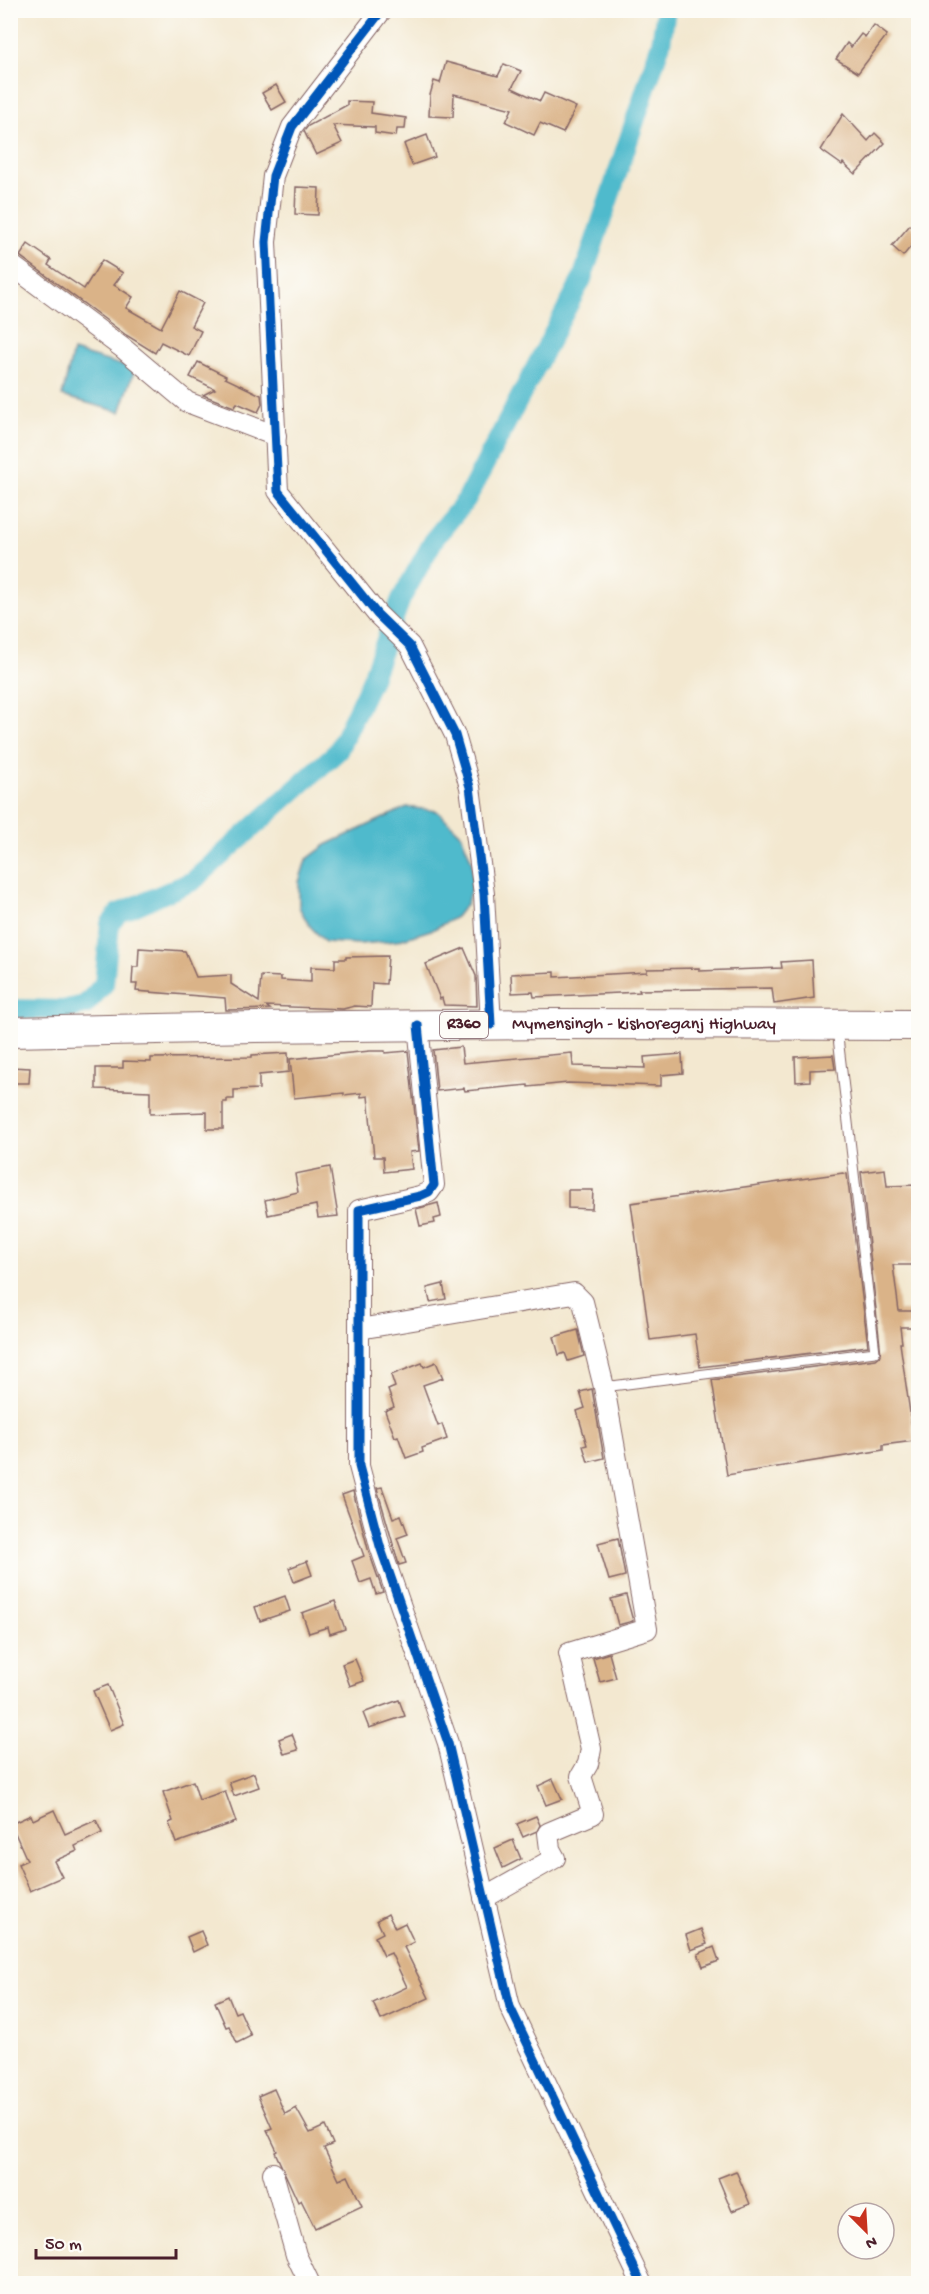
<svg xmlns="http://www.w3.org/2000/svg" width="929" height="2294" viewBox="0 0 929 2294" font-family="'Gochi Hand',sans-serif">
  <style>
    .water { fill: #50bacc; stroke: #4d6c7c; stroke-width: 1.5 }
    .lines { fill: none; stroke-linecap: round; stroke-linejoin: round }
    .canal { stroke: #50bacc; stroke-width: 20 }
    .building { fill: #dab388 }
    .service-casing { stroke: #856565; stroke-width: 11 }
    .minor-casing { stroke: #856565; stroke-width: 22 }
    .primary-casing { stroke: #856565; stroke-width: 32 }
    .service { stroke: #fff; stroke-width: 9 }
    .minor { stroke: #fff; stroke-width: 20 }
    .primary { stroke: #fff; stroke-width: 30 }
    .cycleway-casing { stroke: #fdfcf7; stroke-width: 13 }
    .cycleway { stroke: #0057b8; stroke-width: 9 }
    .labels { text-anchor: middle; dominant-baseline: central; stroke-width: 6; stroke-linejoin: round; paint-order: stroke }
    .shield { fill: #fdfcf7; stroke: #806168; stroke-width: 1.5 }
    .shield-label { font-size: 16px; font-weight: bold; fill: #4a1f2b }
    .street-label { font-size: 18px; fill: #4a1f2b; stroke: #fdfcf7 }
  </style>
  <rect width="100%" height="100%" fill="#fdfcf7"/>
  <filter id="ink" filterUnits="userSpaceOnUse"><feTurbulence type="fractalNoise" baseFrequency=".0167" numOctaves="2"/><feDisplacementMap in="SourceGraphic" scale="12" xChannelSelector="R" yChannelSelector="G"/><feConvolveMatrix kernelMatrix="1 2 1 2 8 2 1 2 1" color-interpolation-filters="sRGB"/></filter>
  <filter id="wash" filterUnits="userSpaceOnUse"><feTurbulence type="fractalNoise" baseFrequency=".008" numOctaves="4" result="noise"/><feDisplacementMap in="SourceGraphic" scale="24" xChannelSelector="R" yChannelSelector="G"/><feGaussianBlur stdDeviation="1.35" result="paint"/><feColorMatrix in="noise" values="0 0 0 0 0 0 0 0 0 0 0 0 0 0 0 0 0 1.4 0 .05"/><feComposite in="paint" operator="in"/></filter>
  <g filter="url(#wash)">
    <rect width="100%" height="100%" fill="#f3e8d0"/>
    <!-- water -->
    <g class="water">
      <path d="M73,351L135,369L120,412L62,396Z"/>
      <path d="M407,807L437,811L461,834L472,862V884L467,903L456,917L434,929L396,941L359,944L325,942L309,925L299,907V882L306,860L326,845Z"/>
    </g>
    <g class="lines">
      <!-- canal -->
      <path class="canal" d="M10,1009L63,1010L85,1005L104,984L110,924L119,913L193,881L338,751L371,681L401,599L435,538L466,500L582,279L661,43L666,10"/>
    </g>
    <g id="blocks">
      <!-- building -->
      <g class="building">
        <path d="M874,25L887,35L858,73L836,59L847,43L851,47L861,34L865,37Z"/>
        <path d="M446,62L498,76L504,64L521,71L512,88L540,101L544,93L576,107L563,133L540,123L534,135L506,122L512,109L454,94L453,117L429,116L430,95L434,81L440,83Z"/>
        <path d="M276,85L286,102L272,110L262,93Z"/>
        <path d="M347,101L372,102L371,113L406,118L405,129H397L396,136L375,133V127L333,125L342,143L316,155L304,131L308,126L347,105Z"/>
        <path d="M843,114L868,141L875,133L885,143L855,174L843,163L842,165L821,150Z"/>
        <path d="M427,135L435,157L412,165L404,144Z"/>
        <path d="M296,187L319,188L318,215L295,214Z"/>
        <path d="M910,225L918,232V238L903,256L892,246Z"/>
        <path d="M28,244L51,260L48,265L84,289L102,260L123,273L114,285L133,297L126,308L161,328L180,291L203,303L191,326L201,331L189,356L161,342L155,353L126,335L20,256Z"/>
        <path d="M198,362L226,376L225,378L261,395L262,404L258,412L237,403L234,407L203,395L215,389L190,377Z"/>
        <path d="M139,948L185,951L196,977L231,975V984L259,1002L261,976L281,977V980L311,982V967L335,968V959H346V957L388,956L386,984L372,983L371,1007L355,1006L343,1009L266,1006L270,1009L226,1010L225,998L136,991L137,984H132L133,967H138Z"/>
        <path d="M464,948L476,976L477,1006L444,1005L442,998L440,999L426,964Z"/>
        <path d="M812,960L814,998L774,1004L772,988L639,990L640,992L534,997L533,992L512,993L511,974L555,972V977L647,972V969L699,968V971L782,968L781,962Z"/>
        <path d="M461,1047L463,1063L572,1053L573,1066L645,1068L644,1057L682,1054L683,1073L661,1075V1086L568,1083L528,1087V1085L465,1091L464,1088L437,1091L433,1050Z"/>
        <path d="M370,1051H385V1053L408,1051L419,1151L410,1152L412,1169L384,1172L383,1157H374L368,1096L361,1097V1093L344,1095V1093L294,1098L290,1059Z"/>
        <path d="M288,1053L289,1072L259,1075V1089L234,1090V1099H227V1102H223V1129H207V1112L150,1114V1091L96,1089V1068H123V1061L151,1062V1058L252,1057V1055Z"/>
        <path d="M833,1055L835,1069L810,1070V1081L796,1082L795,1057Z"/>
        <path d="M10,1067L30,1068L29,1083H10Z"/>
        <path d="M330,1167L338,1216L318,1218L316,1205L268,1215L265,1200L298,1192L295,1174Z"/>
        <path d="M885,1169L887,1186L918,1185V1265H893L899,1311H918V1327H900L902,1343H900L914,1441L883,1445V1450L727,1475L712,1380L876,1359L881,1355L861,1172Z"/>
        <path d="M843,1173L847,1174L868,1346L700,1367L695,1334L650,1340L631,1203Z"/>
        <path d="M568,1190H593L592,1209L568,1208Z"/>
        <path d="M438,1203L441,1217L434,1219L435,1223L420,1226L416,1209Z"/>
        <path d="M443,1284L446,1299L430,1302L427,1288Z"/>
        <path d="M578,1330L584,1356L568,1361L565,1353L559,1355L554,1337Z"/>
        <path d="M436,1362L443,1378L423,1385L438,1426L442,1424L447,1439L422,1448L423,1452L406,1458L398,1436L395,1437L385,1411L394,1407L388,1390L395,1387L391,1375L422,1363L424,1367Z"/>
        <path d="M592,1389L604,1458L588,1462L583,1446L587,1445L577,1411L585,1408L580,1392Z"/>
        <path d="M382,1487L393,1518L401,1515L408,1534L397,1538L406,1563L399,1565L377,1488Z"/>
        <path d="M353,1491L368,1549L383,1592L376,1594L371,1579L360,1583L352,1561L364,1556L342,1495Z"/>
        <path d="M618,1538L625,1576L609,1580L598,1543Z"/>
        <path d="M307,1561L312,1575L294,1582L289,1568Z"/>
        <path d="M626,1595L633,1621L618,1625L611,1599Z"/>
        <path d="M285,1596L290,1611L260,1621L255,1607Z"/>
        <path d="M335,1601L345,1629L330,1634L328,1627L309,1633L302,1613Z"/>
        <path d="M609,1653L616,1678L600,1682L593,1658Z"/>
        <path d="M355,1659L364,1681L350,1686L342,1664Z"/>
        <path d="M108,1685L124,1724L110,1730L93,1691Z"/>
        <path d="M399,1700L405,1716L369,1728L363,1713Z"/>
        <path d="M292,1734L298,1750L284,1754L279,1739Z"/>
        <path d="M254,1773L259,1787L234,1796L229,1782Z"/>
        <path d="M553,1779L562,1799L546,1805L538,1786Z"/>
        <path d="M193,1781L199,1800L225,1791L236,1822L176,1843L169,1823L173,1821L163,1792Z"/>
        <path d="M54,1810L65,1834L96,1820L102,1833L75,1846L77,1851L54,1861L62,1877L30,1891L18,1864L27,1860L11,1824L31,1815L33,1820Z"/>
        <path d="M536,1816L540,1825L537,1831L523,1837L517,1824Z"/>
        <path d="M513,1840L521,1859L503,1868L495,1848Z"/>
        <path d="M388,1914L395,1928L405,1923L414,1942L404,1947L429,1998L381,2020L373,2003L407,1987L391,1953L384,1956L375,1937L383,1933L377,1920Z"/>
        <path d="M701,1929L707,1944L691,1950L686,1935Z"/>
        <path d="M201,1931L207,1945L193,1952L187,1937Z"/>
        <path d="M714,1947L719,1961L703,1967L698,1954Z"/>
        <path d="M228,1996L235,2013L240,2011L251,2036L237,2043L229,2026L226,2027L215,2002Z"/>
        <path d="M274,2089L285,2114L296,2108L310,2133L325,2126L333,2144L324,2148L339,2180L348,2176L362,2206L315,2228L301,2200L298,2202L275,2152L277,2151L267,2130L272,2128L258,2096Z"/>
        <path d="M736,2171L750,2204L732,2211L718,2178Z"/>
      </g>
    </g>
  </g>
  <g filter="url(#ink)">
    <use href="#blocks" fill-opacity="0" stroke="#856565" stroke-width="1.5"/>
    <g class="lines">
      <defs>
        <path id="service" d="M604,1387L875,1352L837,1029"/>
        <g id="minor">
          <path d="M382,10L292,127L273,176L266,242L278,491L377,614L410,646L455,735L470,787L476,833L484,894L491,1025"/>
          <path d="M10,264L124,349L187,402L276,436"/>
          <path d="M418,1025L434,1185L429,1192L420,1196L359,1210V1466L380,1546L448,1743L510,2007L642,2284"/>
          <path d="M359,1329L574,1293L583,1302L604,1387L647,1629L569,1653L591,1749L588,1764L581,1776L593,1814L548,1833L550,1849L555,1858L484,1898"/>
          <path d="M273,2173L296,2255L310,2284"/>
        </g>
        <g id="primary">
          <path id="s1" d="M10,1032L255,1027L554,1024L918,1025"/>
        </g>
      </defs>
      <!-- service casing -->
      <use href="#service" class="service-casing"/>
      <!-- minor casing -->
      <use href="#minor" class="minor-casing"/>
      <!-- primary casing -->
      <use href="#primary" class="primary-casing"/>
      <!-- service -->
      <use href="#service" class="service"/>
      <!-- minor -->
      <use href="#minor" class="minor"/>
      <!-- primary -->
      <use href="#primary" class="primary"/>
      <defs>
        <g id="cycleway">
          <path d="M382,10L292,127L273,176L266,242L278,491L377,614L410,646L455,735L470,787L476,833L484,894L491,1025"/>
          <path d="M418,1025L434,1185L429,1192L420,1196L359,1210V1466L380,1546L448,1743L510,2007L642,2284"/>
        </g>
      </defs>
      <!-- cycleway casing -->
      <use href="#cycleway" class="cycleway-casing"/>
      <!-- cycleway -->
      <use href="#cycleway" class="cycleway"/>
    </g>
  </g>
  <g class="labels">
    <!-- shield labels -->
    <rect class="shield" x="440" y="1012" width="48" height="26" rx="4.5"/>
    <g class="shield-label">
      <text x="464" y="1025">R360</text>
    </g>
    <!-- street labels -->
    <g class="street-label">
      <text stroke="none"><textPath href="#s1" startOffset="634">Mymensingh - kishoreganj Highway</textPath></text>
    </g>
  </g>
  <!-- margin -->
  <rect width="929" height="2294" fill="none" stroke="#fdfcf7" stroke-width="36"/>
  <!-- north arrow -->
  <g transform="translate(866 2231) rotate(156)"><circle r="28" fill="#fdfcf7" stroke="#b5a4a5" stroke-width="1.5"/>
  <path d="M0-4.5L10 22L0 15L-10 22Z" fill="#c8321e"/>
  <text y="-9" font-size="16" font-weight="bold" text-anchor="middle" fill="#4a1f2b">N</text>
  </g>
  <!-- scale -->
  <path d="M36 2249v9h140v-9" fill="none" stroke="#4a1f2b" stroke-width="3"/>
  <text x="45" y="2249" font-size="18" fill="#4a1f2b" stroke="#fdfcf7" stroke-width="4.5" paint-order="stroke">50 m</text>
</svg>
